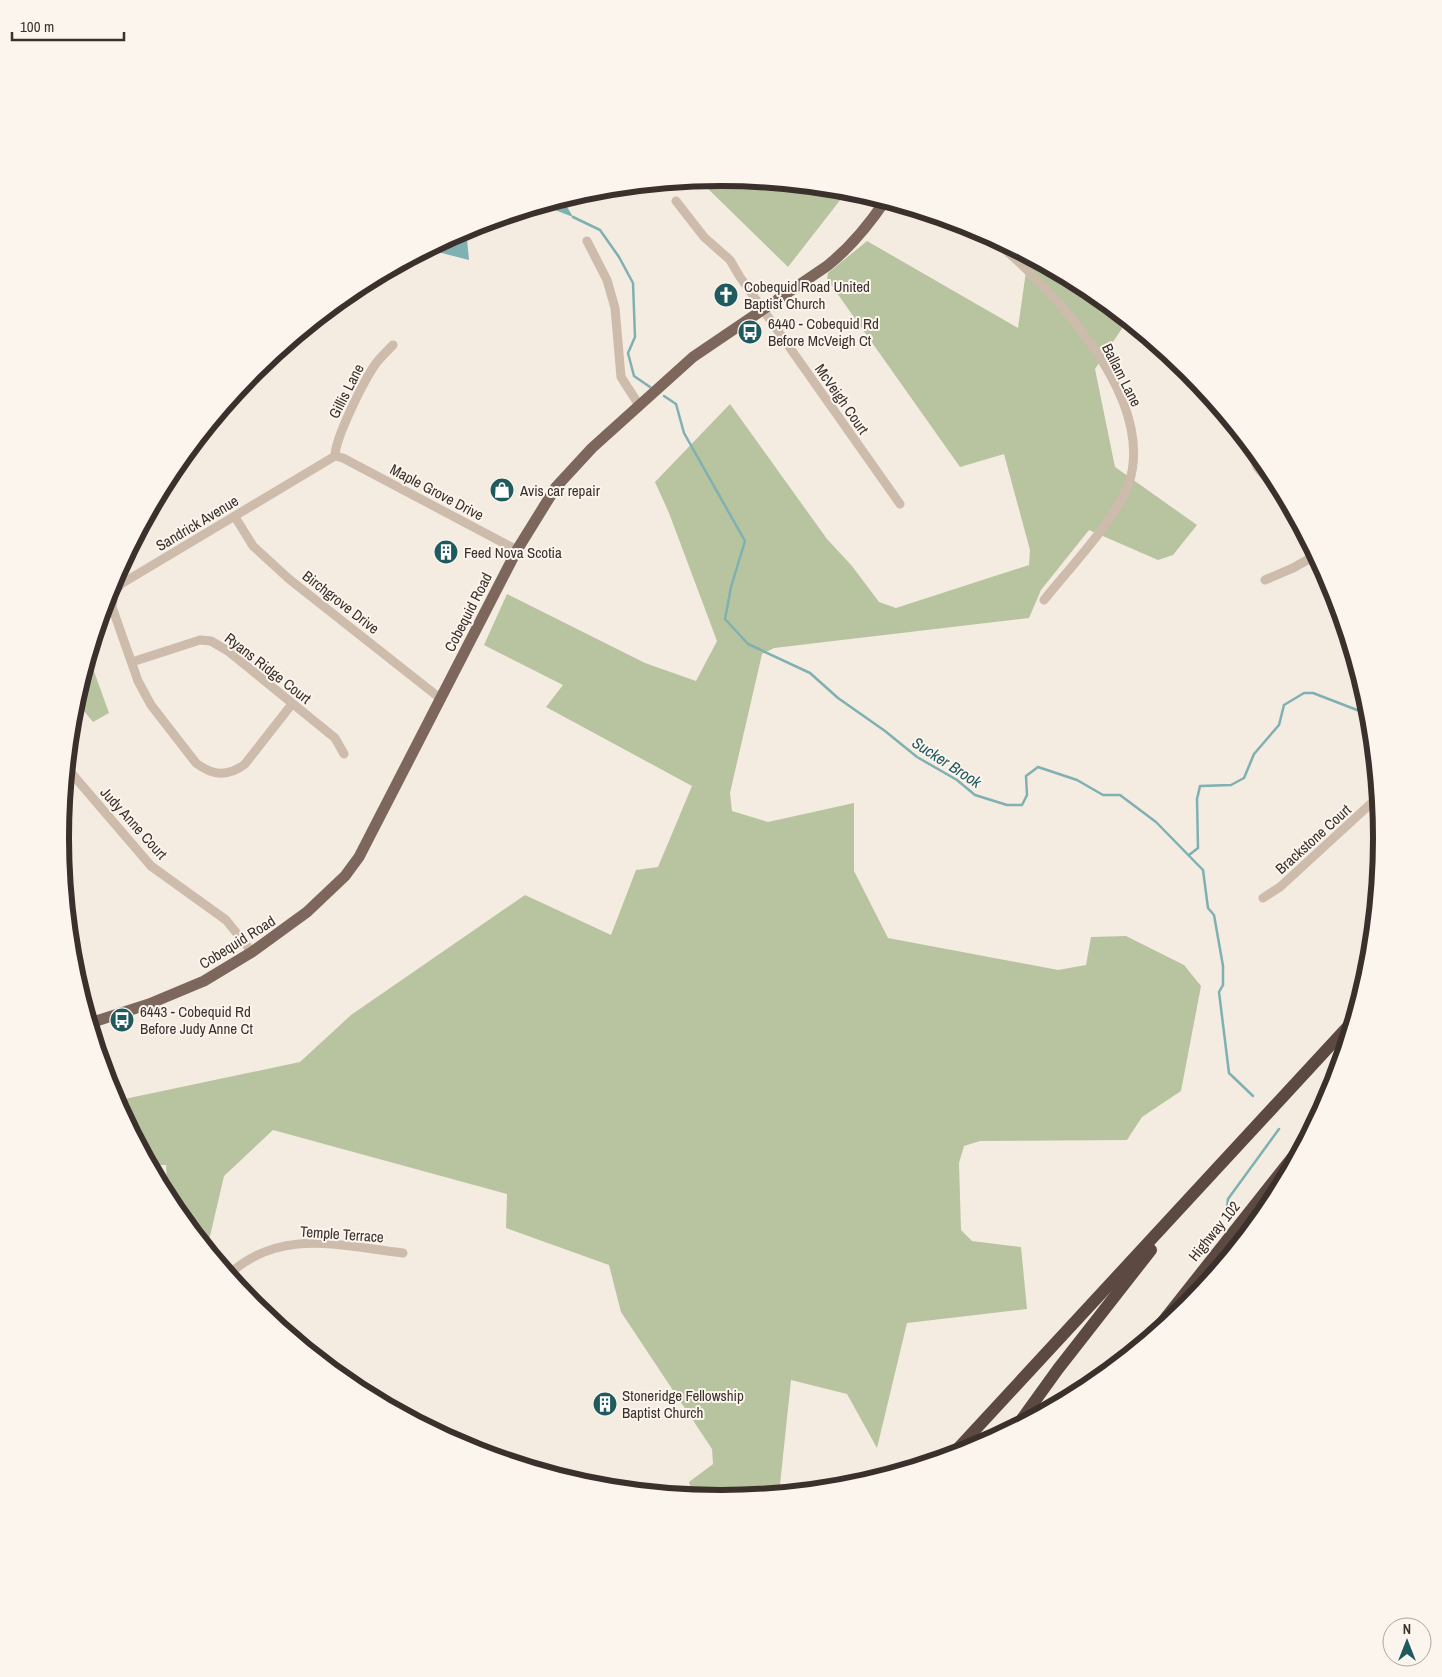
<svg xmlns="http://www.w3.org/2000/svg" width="1442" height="1677" viewBox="0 0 1442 1677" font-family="'Archivo Narrow',sans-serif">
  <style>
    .green { fill: #b8c4a0 }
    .water { fill: #7fb0b2 }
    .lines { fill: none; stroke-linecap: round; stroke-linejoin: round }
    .stream { stroke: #7fb0b2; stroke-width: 2.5 }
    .minor { stroke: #cdbbac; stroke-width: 9 }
    .major { stroke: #7d675c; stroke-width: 11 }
    .highway { stroke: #5c4a42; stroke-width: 12 }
    .labels { text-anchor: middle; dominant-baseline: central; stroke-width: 4; stroke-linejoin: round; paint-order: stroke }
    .poi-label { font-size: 15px; fill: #3b302b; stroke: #fbf5ee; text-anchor: start }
    .street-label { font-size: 15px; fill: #3b302b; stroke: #fbf5ee }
    .water-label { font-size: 16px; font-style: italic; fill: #1f5a5e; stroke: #fbf5ee }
    .rim { fill: none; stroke: #3b302b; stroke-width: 6 }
  </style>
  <rect width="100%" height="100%" fill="#f4ebe1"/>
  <!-- green -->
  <g class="green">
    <path d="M721,178L848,190L788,267L699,180Z"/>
    <path d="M867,241L1018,328L1028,257L1088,289L1127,321L1095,369L1115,467L1197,525L1173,555L1158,560L1089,530L1041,590L1029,618L774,648L762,654L730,793L732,811L768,822L854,803V871L888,938L1058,970L1086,965L1091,937L1126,936L1184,965L1201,986L1181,1091L1142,1117L1127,1140L980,1141L964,1146L959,1163L961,1230L972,1241L1021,1247L1027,1309L907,1323L877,1448L847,1394L791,1380L779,1494L721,1499L693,1497L689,1482L713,1464L712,1449L621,1312L609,1265L506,1228L507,1194L273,1130L224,1176L207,1249L171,1205L159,1182L167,1180L166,1165H150L115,1101L300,1062L351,1015L525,895L611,935L636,870L658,867L692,786L546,707L563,685L484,645L507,594L645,663L696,681L717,641L669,513L655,482L730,404L827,539L852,566L879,602L896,608L1029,565L1030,550L1004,454L960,467L827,279L828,273Z"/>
    <path d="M87,662L91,663L109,713L93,722L75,700Z"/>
  </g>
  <!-- water -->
  <g class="water">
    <path d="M567,198L566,205L573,217L542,205Z"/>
    <path d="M466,229L469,260L430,250L412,258Z"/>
  </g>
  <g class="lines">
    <!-- stream -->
    <g class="stream">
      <path d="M573,217L600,230L619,257L633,283L635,337L628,353L634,376L650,387"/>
      <path d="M664,396L676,404L684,433L745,541L731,587L725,619L748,644L810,673L838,698L885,731L917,757L957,780L975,795L1007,805H1022L1027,795L1026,776L1038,767L1077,780L1103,795H1120L1156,822L1203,870L1208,908L1214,915L1223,966V985L1219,992L1229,1073L1253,1096"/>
      <path d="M1189,855L1198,848L1197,799L1200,786L1231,785L1244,778L1254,754L1279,725L1284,705L1304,693H1313L1370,715"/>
      <path d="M1235,1210L1227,1207L1228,1199L1279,1129"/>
    </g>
    <!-- minor -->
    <g class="minor">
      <path d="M676,201L704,237L730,260L740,277L900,504"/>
      <path d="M988,235C1049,285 1157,396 1129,483C1118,517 1067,571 1044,600"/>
      <path d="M587,241L607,280L615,308L621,377L639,405"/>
      <path d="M1247,443L1257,467L1286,501"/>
      <path d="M335,456C335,438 365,378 377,362C382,356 388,350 393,345"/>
      <path d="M235,517L253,546L289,579L441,699"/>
      <path d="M1265,580L1293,568L1316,555"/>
      <path d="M132,662L200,640L211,641L228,651L335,738L344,754"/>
      <path d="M292,704L245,764C228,777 213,776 196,763L151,705L138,681L112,607L114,593L121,584L335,456L343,458L517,550"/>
      <path d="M67,768L151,866L226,920L252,952"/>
      <path d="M1263,898L1280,887L1378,797"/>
      <path d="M228,1275C280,1227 340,1246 403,1253"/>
    </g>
    <!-- major -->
    <path class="major" d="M90,1023L149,1004L204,981L252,952L307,912L345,876L359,857L517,550L556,487L592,448L693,357L827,266C851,247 868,226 885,201"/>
    <!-- highway -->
    <g class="highway">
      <path d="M1149,1339L1304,1143"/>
      <path d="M1017,1426L1058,1369L1151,1250"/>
      <path d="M951,1456L1353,1021"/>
    </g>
  </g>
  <!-- icons -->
  <defs>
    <symbol id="church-disc" viewBox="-11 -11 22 22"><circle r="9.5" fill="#1f5a5e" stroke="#fbf5ee"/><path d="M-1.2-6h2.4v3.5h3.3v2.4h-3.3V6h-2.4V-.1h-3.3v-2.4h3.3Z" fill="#fff"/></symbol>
    <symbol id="bus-disc" viewBox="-11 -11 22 22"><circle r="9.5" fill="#1f5a5e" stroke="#fbf5ee"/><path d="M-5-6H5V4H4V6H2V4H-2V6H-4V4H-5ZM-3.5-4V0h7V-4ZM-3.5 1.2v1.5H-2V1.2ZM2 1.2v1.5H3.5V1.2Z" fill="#fff"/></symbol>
    <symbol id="shop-disc" viewBox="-11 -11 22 22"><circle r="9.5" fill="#1f5a5e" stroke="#fbf5ee"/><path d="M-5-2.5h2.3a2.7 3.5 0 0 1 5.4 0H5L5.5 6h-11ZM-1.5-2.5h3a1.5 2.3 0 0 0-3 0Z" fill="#fff"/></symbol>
    <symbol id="building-disc" viewBox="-11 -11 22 22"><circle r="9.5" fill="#1f5a5e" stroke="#fbf5ee"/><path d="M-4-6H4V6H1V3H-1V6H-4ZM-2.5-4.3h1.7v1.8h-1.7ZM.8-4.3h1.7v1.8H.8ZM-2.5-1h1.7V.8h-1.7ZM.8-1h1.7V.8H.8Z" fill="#fff"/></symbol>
  </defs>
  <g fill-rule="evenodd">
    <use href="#church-disc" x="712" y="281" width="28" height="28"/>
    <use href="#bus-disc" x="736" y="318" width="28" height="28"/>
    <use href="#shop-disc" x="488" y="476" width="28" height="28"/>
    <use href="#building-disc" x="432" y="538" width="28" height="28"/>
    <use href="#bus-disc" x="108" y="1006" width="28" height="28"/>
    <use href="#building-disc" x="591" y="1390" width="28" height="28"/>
  </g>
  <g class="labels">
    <!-- poi labels -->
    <g class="poi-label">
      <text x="744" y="286">Cobequid Road United<tspan x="744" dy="17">Baptist Church</tspan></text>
      <text x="768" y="323">6440 - Cobequid Rd<tspan x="768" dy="17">Before McVeigh Ct</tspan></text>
      <text x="520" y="490">Avis car repair</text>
      <text x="464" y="552">Feed Nova Scotia</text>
      <text x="140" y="1011">6443 - Cobequid Rd<tspan x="140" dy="17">Before Judy Anne Ct</tspan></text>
      <text x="622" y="1395">Stoneridge Fellowship<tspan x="622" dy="17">Baptist Church</tspan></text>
    </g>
    <!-- street labels -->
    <g class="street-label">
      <text transform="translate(1122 375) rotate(63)">Ballam Lane</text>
      <text transform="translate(346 391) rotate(-63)">Gillis Lane</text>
      <text transform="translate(842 399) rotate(55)">McVeigh Court</text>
      <text transform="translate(437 492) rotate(28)">Maple Grove Drive</text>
      <text transform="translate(197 523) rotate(-31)">Sandrick Avenue</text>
      <text transform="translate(341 602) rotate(38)">Birchgrove Drive</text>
      <text transform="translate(468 612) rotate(-63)">Cobequid Road</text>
      <text transform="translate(268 668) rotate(38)">Ryans Ridge Court</text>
      <text transform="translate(134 823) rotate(48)">Judy Anne Court</text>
      <text transform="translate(1313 839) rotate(-42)">Brackstone Court</text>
      <text transform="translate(237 942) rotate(-32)">Cobequid Road</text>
      <text transform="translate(1214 1231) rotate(-51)">Highway 102</text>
      <text transform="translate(342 1234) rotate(4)">Temple Terrace</text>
    </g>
    <!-- water labels -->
    <g class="water-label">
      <text transform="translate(947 762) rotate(33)">Sucker Brook</text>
    </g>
  </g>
  <!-- crop -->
  <path d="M0 0H1442V1677H0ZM69 838a652 652 0 1 1 1304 0a652 652 0 1 1-1304 0Z" fill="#fbf5ee" fill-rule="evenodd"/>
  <path class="rim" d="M69 838a652 652 0 1 1 1304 0a652 652 0 1 1-1304 0Z"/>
  <!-- north arrow -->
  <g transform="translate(1407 1642)"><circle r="24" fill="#fbf5ee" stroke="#aea6a0"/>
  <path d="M0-4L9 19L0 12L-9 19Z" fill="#1f5a5e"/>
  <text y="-8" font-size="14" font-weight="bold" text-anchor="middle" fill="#3b302b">N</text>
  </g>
  <!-- scale -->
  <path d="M12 32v8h112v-8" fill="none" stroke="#3b302b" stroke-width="2.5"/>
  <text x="20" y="32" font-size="15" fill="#3b302b" stroke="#fbf5ee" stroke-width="4" paint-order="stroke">100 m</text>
</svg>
